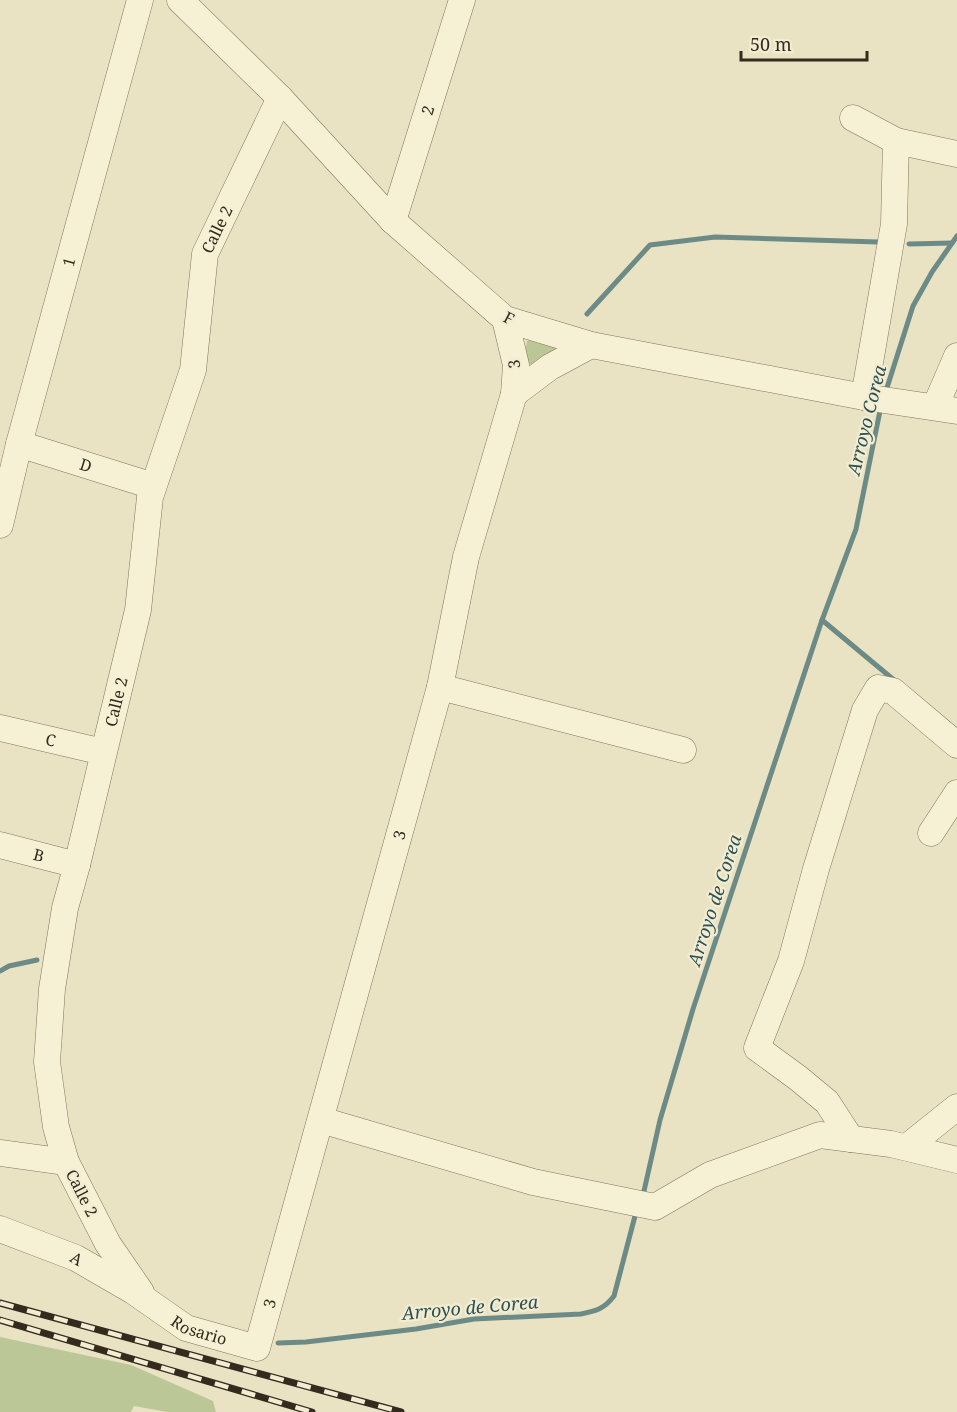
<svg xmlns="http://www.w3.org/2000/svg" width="957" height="1412" viewBox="0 0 957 1412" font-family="'Noto Serif',serif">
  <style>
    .green { fill: #bcc798 }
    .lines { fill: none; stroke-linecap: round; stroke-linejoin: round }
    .stream { stroke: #6c8b87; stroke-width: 5 }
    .minor-casing { stroke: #83755b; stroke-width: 27 }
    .minor { stroke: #f6f0d5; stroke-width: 26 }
    .rail-casing { stroke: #342b1e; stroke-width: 7 }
    .rail { stroke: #f2edd2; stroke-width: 4.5; stroke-dasharray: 14; stroke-linecap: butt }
    .labels { text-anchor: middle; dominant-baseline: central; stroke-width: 4.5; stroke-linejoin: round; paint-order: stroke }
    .street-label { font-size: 16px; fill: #342b1e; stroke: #f2edd2 }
    .water-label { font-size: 18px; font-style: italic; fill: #2e5153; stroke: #f2edd2 }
  </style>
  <rect width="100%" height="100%" fill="#eae3c3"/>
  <!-- green -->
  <g class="green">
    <path d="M532,338L566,347L534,368L524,358L527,341Z"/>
    <path d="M0,1337L131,1365L213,1401L216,1412H167L134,1406L131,1412H0Z"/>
  </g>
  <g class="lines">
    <!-- stream -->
    <g class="stream">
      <path d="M909,244L952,243"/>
      <path d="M587,314L650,245L715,237L878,242"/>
      <path d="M885,394L913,306L932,272L957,236"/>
      <path d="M822,620L894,680"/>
      <path d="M0,971L9,966L37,960"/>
      <path d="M644,1191L660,1120L693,1009L822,620L856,529L881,406"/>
      <path d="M278,1343L306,1342L416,1329L474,1319L581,1314C596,1311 604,1309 614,1296L635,1216"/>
    </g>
    <defs>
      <g id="minor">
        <path d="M180,0L280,98L393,221L505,319L591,345L864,397L957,411"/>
        <path d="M853,118L896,141L957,154"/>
        <path id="s1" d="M393,221L462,0"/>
        <path d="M514,394L550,367L591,345"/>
        <path d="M864,397L894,224L896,141"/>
        <path d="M935,407L957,356"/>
        <path id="s2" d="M19,444L153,486"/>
        <path id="s3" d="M0,525L19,444L140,0"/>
        <path d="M440,687L683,750"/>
        <path id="s4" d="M0,728L103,752"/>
        <path d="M931,833L957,793"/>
        <path id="s5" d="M0,845L77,865"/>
        <path d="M321,1120L533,1182L655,1207L710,1175L820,1135L891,1144L957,1160"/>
        <path d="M851,1139L827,1102L798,1078L757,1048L791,961L816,869L865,710L878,688L893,691L957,745"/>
        <path d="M907,1147L957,1107"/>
        <path d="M0,1153L66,1162"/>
        <path id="s6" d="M0,1229L76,1258L133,1291L186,1328L257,1348L440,687L466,557L514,394L516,365L505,319"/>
        <path id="s7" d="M141,1292L108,1244L66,1162L56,1127L47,1062L52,989L65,908L77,865L138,610L150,497L193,370L205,254L280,98"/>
      </g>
    </defs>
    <!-- minor casing -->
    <use href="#minor" class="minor-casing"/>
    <!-- minor -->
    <use href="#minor" class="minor"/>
    <defs>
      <g id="rail">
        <path d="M0,1303L401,1412"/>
        <path d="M0,1320L312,1412"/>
      </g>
    </defs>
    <!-- rail casing -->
    <use href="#rail" class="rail-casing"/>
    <!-- rail -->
    <use href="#rail" class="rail"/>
  </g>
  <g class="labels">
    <!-- street labels -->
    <g class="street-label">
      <text stroke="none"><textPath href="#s1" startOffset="116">2</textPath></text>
      <text stroke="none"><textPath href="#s7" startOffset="1106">Calle 2</textPath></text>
      <text stroke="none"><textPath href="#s3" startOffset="272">1</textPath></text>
      <text transform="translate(509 318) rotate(28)">F</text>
      <text transform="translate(514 364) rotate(-95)">3</text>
      <text stroke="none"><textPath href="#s2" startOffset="70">D</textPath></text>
      <text stroke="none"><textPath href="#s7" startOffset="620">Calle 2</textPath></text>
      <text stroke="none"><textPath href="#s4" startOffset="52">C</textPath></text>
      <text stroke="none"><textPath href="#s6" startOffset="818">3</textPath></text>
      <text stroke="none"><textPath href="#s5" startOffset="40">B</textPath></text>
      <text transform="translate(82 1193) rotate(63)">Calle 2</text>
      <text stroke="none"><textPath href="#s6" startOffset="82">A</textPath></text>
      <text stroke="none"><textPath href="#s6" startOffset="332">3</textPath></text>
      <text stroke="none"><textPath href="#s6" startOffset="225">Rosario</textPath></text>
    </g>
    <!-- water labels -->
    <g class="water-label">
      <text transform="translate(866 420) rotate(-76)">Arroyo Corea</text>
      <text transform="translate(714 900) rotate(-72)">Arroyo de Corea</text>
      <text transform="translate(470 1307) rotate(-5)">Arroyo de Corea</text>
    </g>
  </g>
  <!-- scale -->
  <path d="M741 51v9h126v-9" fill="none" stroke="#342b1e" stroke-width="3"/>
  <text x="750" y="51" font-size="18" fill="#342b1e" stroke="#f2edd2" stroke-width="4.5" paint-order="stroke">50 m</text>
</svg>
